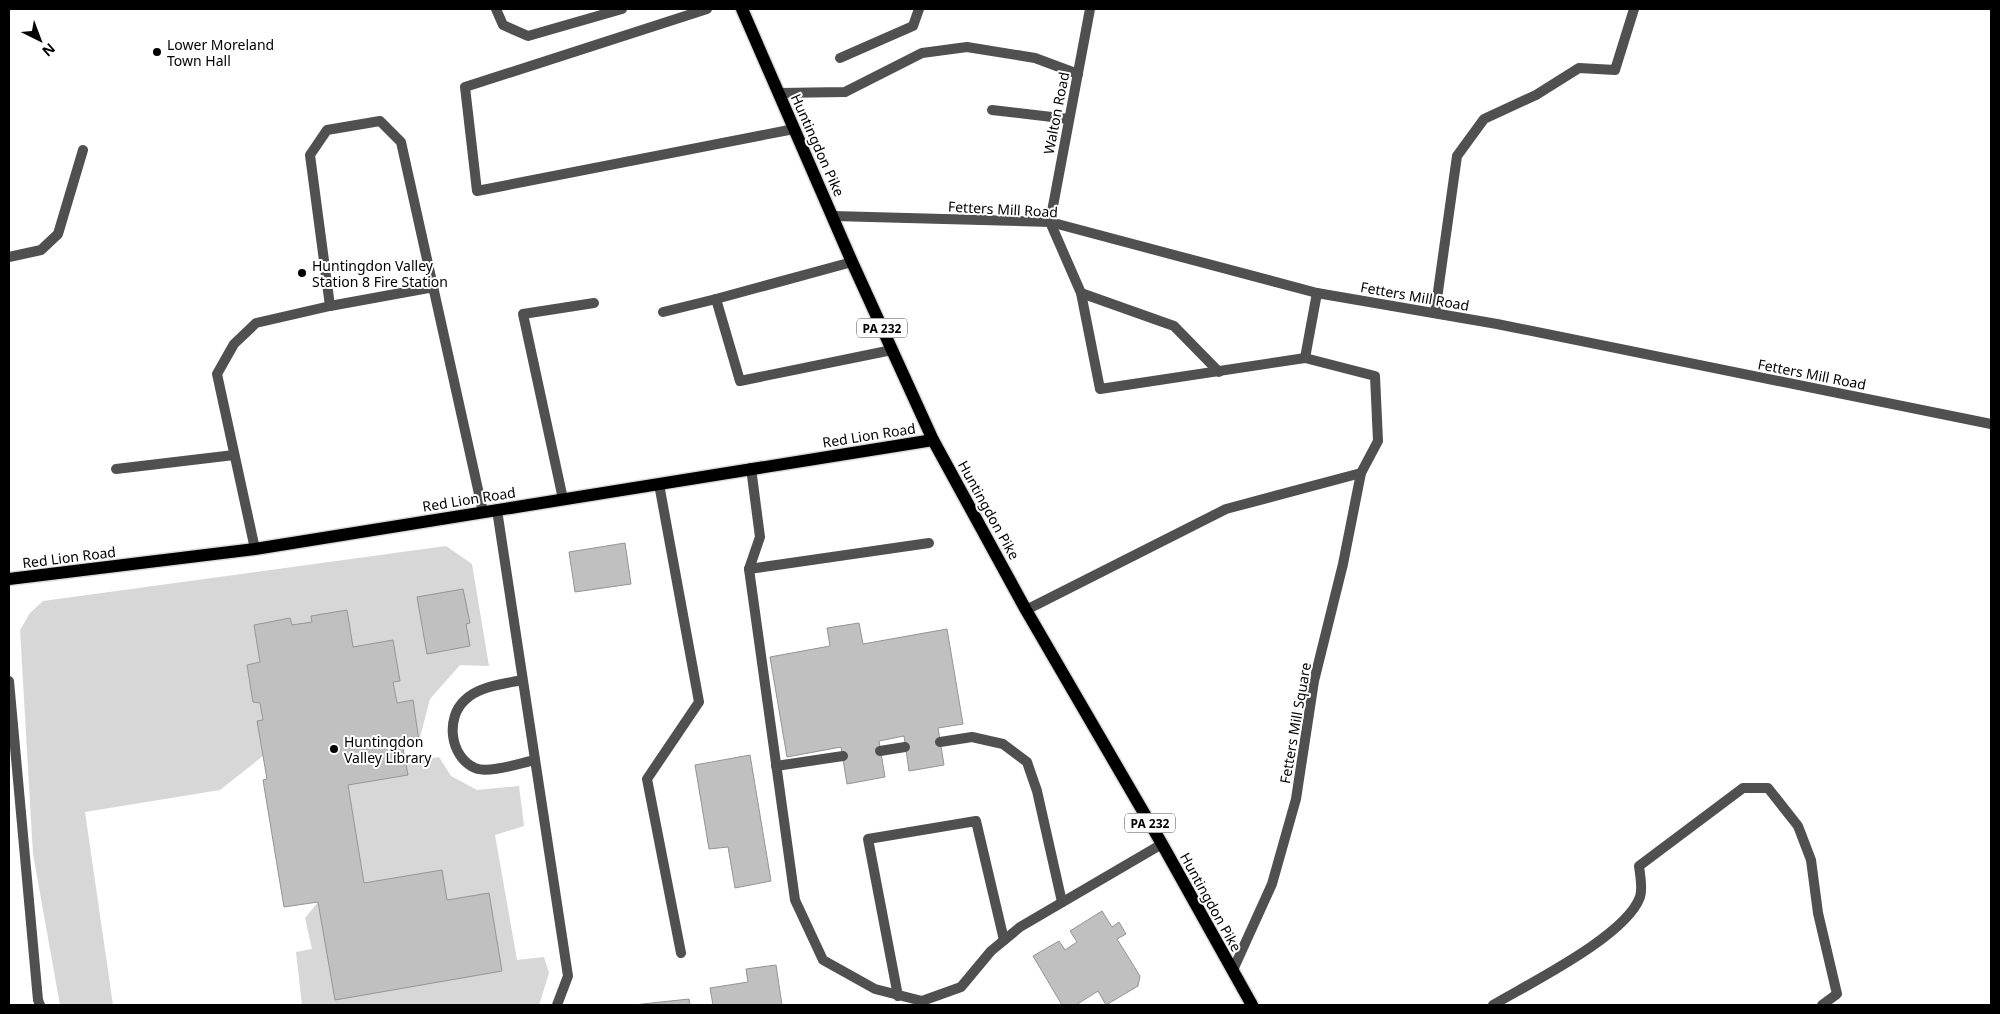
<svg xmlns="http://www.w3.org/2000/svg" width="2000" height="1014" viewBox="0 0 2000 1014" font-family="'Noto Sans',sans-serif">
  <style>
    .green { fill: #d7d7d7 }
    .building { fill: #c0c0c0; stroke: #949494 }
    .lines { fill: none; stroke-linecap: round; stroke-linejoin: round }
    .primary-casing { stroke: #dbdbdb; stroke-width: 15 }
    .service { stroke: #505050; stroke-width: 10 }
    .minor { stroke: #505050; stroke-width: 10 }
    .primary { stroke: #000; stroke-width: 12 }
    .poi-dot { fill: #000; stroke: #fff; stroke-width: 2 }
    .labels { text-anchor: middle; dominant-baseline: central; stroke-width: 4; stroke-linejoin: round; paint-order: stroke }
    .shield { fill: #fff; stroke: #4c4c4c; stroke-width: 1 }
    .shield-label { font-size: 12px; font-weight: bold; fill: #000 }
    .poi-label { font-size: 14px; fill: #000; stroke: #fff; text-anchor: start }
    .street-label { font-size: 14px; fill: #000; stroke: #fff }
  </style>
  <rect width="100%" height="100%" fill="#fff"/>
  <!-- green -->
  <g class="green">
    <path d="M446,546L472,564L489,666L460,665L430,699L419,741L413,700L397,703L393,682L400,680L393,640L353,647L347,610L311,616L312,622L292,625L290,618L254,625L260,662L247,665L253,702L260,703L263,720L257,721L263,756L220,790L85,812L113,1005H60L33,854L20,630L30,613L43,601Z"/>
    <path d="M439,757L451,776L477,790L519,786L524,826L495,835L517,960L544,957L549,973L539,1005H302L296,952L312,949L305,918L318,902L335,1000L502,971L489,893L447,900L441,870L364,883L348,785L407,775L406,763Z"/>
  </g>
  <!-- building -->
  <g class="building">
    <path d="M625,543L631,584L575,592L569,552Z"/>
    <path d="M463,589L470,623L466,624L470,646L427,654L417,597Z"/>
    <path d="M347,610L353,647L393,640L400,681L393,682L397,703L413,700L419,741L402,743L408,775L348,785L364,883L442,870L447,900L489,893L502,971L335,1000L318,902L284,907L263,780L267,779L257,721L263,720L260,703L253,702L247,665L260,662L254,625L290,618L292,625L312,622L311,616Z"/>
    <path d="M859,623L863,644L947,629L963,724L938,728L944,765L909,771L904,736L879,741L885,777L847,784L841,747L787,757L770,657L830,646L827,628Z"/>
    <path d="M750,755L771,881L735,888L728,847L709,849L695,765Z"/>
    <path d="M1102,911L1112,927L1119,922L1126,934L1117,939L1140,976L1138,986L1106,1005L1098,991L1076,1005H1062L1033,956L1059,941L1065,950L1077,942L1070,931Z"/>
    <path d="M776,965L782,1005H713L710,988L748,982L746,969Z"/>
    <path d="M689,999L690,1005H633Z"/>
  </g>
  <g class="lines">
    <defs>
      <g id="primary">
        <path d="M742,9L852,262L933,440L1026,610L1162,844L1252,1005"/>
        <path d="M9,579L255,549L933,440"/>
      </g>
    </defs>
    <!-- primary casing -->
    <use href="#primary" class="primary-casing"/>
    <!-- service -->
    <g class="service">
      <path d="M496,9L503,25L528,36L622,9"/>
      <path d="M707,9L465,87L477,191L794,129"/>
      <path d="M840,58L913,26L919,9"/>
      <path d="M779,93L845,92L922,53L967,47L1035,58L1078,74"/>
      <path d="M992,110L1069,119"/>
      <path d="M1050,222L1081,293L1100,389L1305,358"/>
      <path d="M9,257L41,250L58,234L83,150"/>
      <path d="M852,262L716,299L740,381L892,350"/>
      <path d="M434,287L330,306L310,155L327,130L380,121L401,142L483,512"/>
      <path d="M1081,293L1174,326L1219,372"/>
      <path d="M663,312L716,299"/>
      <path d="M1435,313L1457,156L1484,119L1536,95L1579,68L1615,70L1634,9"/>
      <path d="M751,468L760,537L749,569L795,900L823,960L875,989L922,1001L961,987L991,951L1020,927L1162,844"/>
      <path d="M116,469L234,455"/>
      <path d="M659,484L699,702L647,779L681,953"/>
      <path d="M563,499L523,314L594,303"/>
      <path d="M497,510L568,976L557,1005"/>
      <path d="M255,549L217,374L234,344L256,323L330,306"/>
      <path d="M749,569L929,543"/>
      <path d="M1026,610L1226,509L1361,473L1378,441L1375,376L1305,358L1317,293"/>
      <path d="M522,680C504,684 479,686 465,700C445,718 450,757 475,768C488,774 520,763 535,760"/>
      <path d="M9,681L38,1000L40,1005"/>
      <path d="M940,742L972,737L1003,744L1027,762L1037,791L1062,902"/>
      <path d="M880,751L905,747"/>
      <path d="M776,766L843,756"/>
      <path d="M1233,970L1272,884L1296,799L1314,681L1343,564L1361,473"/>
      <path d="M898,996L868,839L976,821L1004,940"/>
      <path d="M1493,1005C1530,983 1626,936 1640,897C1643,888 1640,875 1639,866L1743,788H1768L1798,826L1811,860L1818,913L1837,994L1822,1005"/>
    </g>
    <!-- minor -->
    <g class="minor">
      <path d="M833,216L1050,222L1317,293L1497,324L1991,424"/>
      <path d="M1050,222L1090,9"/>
    </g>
    <!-- primary -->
    <use href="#primary" class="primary"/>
  </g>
  <!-- markers -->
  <g class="poi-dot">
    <circle cx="157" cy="52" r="5"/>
    <circle cx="302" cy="273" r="5"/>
    <circle cx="334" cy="749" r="5"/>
  </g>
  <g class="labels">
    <!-- shield labels -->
    <g class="shield">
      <rect x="857" y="318.5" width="50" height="19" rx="4"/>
      <rect x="1125" y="813.5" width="50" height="19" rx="4"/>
    </g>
    <g class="shield-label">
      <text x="882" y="328">PA 232</text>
      <text x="1150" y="823">PA 232</text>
    </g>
    <!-- poi labels -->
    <g class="poi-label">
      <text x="167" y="44">Lower Moreland<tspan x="167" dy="16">Town Hall</tspan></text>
      <text x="312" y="265">Huntingdon Valley<tspan x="312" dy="16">Station 8 Fire Station</tspan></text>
      <text x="344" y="741">Huntingdon<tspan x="344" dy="16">Valley Library</tspan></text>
    </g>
    <!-- street labels -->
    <g class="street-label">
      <text transform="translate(1056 113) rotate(-79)">Walton Road</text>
      <text transform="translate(818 145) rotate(66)">Huntingdon Pike</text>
      <text transform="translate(1003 209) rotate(3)">Fetters Mill Road</text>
      <text transform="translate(1415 296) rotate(10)">Fetters Mill Road</text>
      <text transform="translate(1812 374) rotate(11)">Fetters Mill Road</text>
      <text transform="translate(869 435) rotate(-9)">Red Lion Road</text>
      <text transform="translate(469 499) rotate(-9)">Red Lion Road</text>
      <text transform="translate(989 510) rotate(61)">Huntingdon Pike</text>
      <text transform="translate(69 557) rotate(-7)">Red Lion Road</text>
      <text transform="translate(1295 723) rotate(-80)">Fetters Mill Square</text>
      <text transform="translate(1211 902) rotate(61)">Huntingdon Pike</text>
    </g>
  </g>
  <!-- border -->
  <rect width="2000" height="1014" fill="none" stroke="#000000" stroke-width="20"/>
  <!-- north arrow -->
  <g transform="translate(40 40) rotate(138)" stroke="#ffffff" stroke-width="4" paint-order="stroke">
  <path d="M0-4L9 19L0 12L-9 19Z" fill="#000000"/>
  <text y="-8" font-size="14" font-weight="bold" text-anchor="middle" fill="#000000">N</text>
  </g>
</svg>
